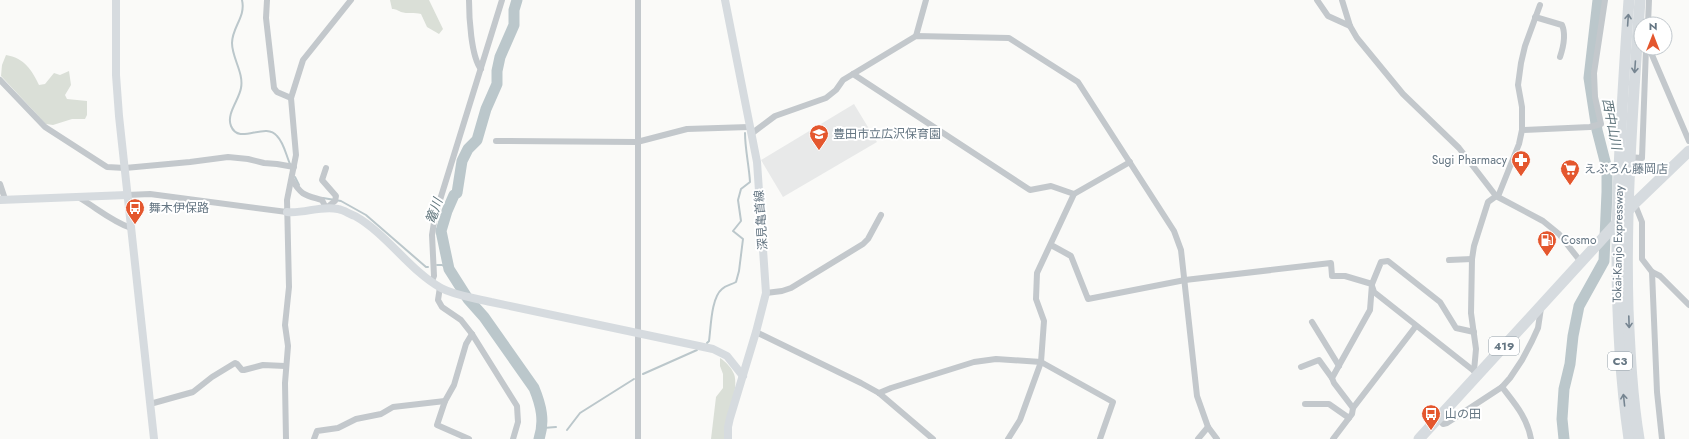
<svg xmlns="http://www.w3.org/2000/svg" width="1689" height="439" viewBox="0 0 1689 439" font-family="Jost,'Noto Sans JP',sans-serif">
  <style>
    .built { fill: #e8e9e9 }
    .green { fill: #dadfd7 }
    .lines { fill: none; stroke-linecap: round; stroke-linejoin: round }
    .stream { stroke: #bbc7cb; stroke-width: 2 }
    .river { stroke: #bbc7cb; stroke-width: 11 }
    .street { stroke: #c3c8cc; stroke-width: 6 }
    .secondary { stroke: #d6dbdf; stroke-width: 8 }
    .highway { stroke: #d6dbdf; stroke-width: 11 }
    .oneway { stroke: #768591 }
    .labels { text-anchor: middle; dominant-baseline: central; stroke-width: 4; stroke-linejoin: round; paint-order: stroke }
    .shield { fill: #fff; stroke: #939fa8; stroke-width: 1 }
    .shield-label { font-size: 11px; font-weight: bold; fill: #657683 }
    .poi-label { font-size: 12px; fill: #657683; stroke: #fff; text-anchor: start }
    .street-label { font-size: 12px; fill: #657683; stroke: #fff }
    .water-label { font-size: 13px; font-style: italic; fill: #60757c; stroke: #fff }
  </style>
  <rect width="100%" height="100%" fill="#fafaf8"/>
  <!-- built -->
  <path class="built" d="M854,104L877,142L783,197L761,160Z"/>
  <!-- green -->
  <g class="green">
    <path d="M390,0H429L443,29L439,34L427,27L421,14C415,12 407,14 401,12C397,10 396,9 392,9Z"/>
    <path d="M6,55C24,58 32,70 39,85L45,84L54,73L60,75L69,71L71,85L65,95L67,99L87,101V115L85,119H72L53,125L46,124L1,76L2,65Z"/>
    <path d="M720,358C726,362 731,367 734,374C739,385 728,426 725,439H711L716,397L723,388V374L720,366Z"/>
  </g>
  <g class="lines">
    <!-- stream -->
    <g class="stream">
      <path d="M242,0C246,17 232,27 232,43C232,58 244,73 241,88C239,100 226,114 231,126C239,146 265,121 277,136C284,143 286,155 290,164"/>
      <path d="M295,177L299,185"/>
      <path d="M323,198L341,201L366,215L426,267H428"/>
      <path d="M437,265H442L449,269"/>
      <path d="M707,343L709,341C711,327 711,298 722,289C726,285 731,285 736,282L739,271L743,239L733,231L741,221L738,200L741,189L750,182C749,165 745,149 745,133"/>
      <path d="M643,374L697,350"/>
      <path d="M543,428L556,427"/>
      <path d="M567,430L580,413L634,379"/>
    </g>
    <!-- river -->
    <g class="river">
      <path d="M517,0L514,10V25L500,57L497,71V84L486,109L477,140L468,149L462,161L457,193L454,195L447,211L441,231L449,269L468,299L484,317L534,388C541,405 545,421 539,439"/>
      <path d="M1564,439L1562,419L1564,389L1570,364L1573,336L1579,306L1604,261L1607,192V169L1597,130L1589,78L1598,0"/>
    </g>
    <!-- street -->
    <g class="street">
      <path d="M267,0L266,18L274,88L277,92L291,98"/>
      <path d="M469,0C469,16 471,57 481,69"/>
      <path d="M638,0V439"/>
      <path d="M1317,0L1328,16L1350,26"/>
      <path d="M1342,0L1350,26L1357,38L1403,94L1459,148L1496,196L1543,221L1559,234L1581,262"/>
      <path d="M1535,17L1562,25C1566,34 1563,48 1560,57"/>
      <path d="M1648,24L1649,0"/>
      <path d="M916,36L926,0"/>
      <path d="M1649,48L1689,141"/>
      <path d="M853,74L1030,190L1051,186L1074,194"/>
      <path d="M0,80L45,127L107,167L125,168L190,162L228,157L248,159L264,163L277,164L294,167"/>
      <path d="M1522,130L1590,127L1601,124L1595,97L1594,73L1605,0"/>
      <path d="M751,134L775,116L826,98L836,90L843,80L916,36L1009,38L1078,82L1174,231L1181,250L1197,396L1208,427L1217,439"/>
      <path d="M496,141L637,142L687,129L749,127"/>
      <path d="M1628,157L1642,158L1646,48"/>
      <path d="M292,180C302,196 305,195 322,200L326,208L335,201L336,196L322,180L326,168"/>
      <path d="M0,184L5,199"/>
      <path d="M127,195L150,194L287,212"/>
      <path d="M78,197C97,208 111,221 131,228"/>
      <path d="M1634,202L1642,222V259L1652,272L1660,276L1689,305"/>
      <path d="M1051,245L1071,256L1088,299L1185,280L1331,263L1332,276H1345L1372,284"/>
      <path d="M1449,260L1472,259"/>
      <path d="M1652,272L1657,392L1662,439"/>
      <path d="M432,281L434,276L432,235L435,216L502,0"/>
      <path d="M1372,286L1374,292L1474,371"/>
      <path d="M440,287L438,300L442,307L461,320L472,334L517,406L518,422L513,439"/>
      <path d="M766,293L782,291L791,288L863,244L868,239L881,215"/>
      <path d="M1312,322L1339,366"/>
      <path d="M756,332L861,383L879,393L933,439"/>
      <path d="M1301,367L1319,360L1332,378"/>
      <path d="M1477,376L1474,371L1476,349L1471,313L1472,259L1474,246L1488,202L1499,194L1519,144L1522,130V107L1518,85L1521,63L1525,46L1540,5"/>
      <path d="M1502,387C1515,404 1527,417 1531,439"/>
      <path d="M879,393L891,388L974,362L996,359L1041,362L1113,402L1100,439"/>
      <path d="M150,404L193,392L212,377L235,363L237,364L242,370H244L263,365L285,366"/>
      <path d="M1305,404H1329L1349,418"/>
      <path d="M1353,408L1416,326"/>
      <path d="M1438,419L1443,424L1447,423L1502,387L1510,378L1522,360L1532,341L1538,328L1541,308"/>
      <path d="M286,439L285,383L288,346L285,325L289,287L287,200L296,155L291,98L303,60L351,0"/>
      <path d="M314,439L317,431L338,428L356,419L381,414L393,407L445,401"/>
      <path d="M469,439L437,425L445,401L454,385L466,344L472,334"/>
      <path d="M1008,439L1020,420L1041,362L1044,321L1036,299L1037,273L1074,194L1130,162"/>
      <path d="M1198,439L1208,427"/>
      <path d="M1333,439L1352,414L1353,408L1334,383L1332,378L1370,310L1372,284L1381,262L1388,261L1440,302L1456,328L1474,332"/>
    </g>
    <!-- secondary -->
    <g class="secondary">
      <path d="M116,0V75L119,116L154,439"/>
      <path d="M725,0L757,162L766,293L756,332L730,418L728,427V439"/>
      <path d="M0,200L127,195"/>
      <path d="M287,212C304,214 321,205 338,209C344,210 349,214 355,216C387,234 410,271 441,288C456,296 475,298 491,302L713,349L727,356L743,376"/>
    </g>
    <!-- highway -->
    <g class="highway">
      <path d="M1419,439L1635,203L1689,151"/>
      <path d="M1629,439C1608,294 1619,146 1629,0"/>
      <path d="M1639,439C1632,396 1630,353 1628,309C1625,206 1633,103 1640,0"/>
    </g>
  </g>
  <!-- one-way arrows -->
  <defs><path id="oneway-shaft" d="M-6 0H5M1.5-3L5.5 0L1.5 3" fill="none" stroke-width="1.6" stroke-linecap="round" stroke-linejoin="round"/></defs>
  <g class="oneway">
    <use href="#oneway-shaft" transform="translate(1628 20) rotate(-86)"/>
    <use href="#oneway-shaft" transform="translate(1635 67) rotate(94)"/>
    <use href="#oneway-shaft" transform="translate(1629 322) rotate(88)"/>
    <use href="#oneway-shaft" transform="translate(1624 400) rotate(-96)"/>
  </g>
  <!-- icons -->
  <defs>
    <symbol id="school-pin" viewBox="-11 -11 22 30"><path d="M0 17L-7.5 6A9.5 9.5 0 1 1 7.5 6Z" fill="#e4572e" stroke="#fff"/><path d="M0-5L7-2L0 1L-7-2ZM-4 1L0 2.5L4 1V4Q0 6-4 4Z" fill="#fff"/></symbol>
    <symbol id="pharmacy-pin" viewBox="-11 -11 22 30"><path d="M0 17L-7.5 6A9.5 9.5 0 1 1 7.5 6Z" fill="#e4572e" stroke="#fff"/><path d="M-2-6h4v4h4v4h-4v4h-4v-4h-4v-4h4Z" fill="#fff"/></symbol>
    <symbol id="supermarket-pin" viewBox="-11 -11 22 30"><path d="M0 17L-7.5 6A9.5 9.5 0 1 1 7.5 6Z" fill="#e4572e" stroke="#fff"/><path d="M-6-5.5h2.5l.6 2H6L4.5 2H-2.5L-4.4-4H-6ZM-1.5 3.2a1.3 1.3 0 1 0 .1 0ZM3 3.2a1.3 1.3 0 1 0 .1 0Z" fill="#fff"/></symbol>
    <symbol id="bus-pin" viewBox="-11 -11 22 30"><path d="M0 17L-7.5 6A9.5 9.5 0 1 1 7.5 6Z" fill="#e4572e" stroke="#fff"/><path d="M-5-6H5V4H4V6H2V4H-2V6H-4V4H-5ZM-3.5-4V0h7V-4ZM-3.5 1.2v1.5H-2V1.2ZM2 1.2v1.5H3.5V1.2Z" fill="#fff"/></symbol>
    <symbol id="fuel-pin" viewBox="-11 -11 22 30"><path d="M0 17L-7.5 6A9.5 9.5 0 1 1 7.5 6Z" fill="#e4572e" stroke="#fff"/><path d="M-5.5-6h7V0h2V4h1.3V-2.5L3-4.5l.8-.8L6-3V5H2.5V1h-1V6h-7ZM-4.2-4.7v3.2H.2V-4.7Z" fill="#fff"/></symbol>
  </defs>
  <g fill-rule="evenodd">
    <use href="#school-pin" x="808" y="123" width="22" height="30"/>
    <use href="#pharmacy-pin" x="1510" y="149" width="22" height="30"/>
    <use href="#supermarket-pin" x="1559" y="158" width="22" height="30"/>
    <use href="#bus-pin" x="124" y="197" width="22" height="30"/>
    <use href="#fuel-pin" x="1536" y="229" width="22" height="30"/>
    <use href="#bus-pin" x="1420" y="403" width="22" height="30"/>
  </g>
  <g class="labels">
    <!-- shield labels -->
    <g class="shield">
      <rect x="1489" y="337" width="30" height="18" rx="3"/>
      <rect x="1608" y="352" width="24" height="18" rx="3"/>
    </g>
    <g class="shield-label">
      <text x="1504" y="346">419</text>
      <text x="1620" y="361">C3</text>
    </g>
    <!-- poi labels -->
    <g class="poi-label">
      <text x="833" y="134">豊田市立広沢保育園</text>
      <text x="1507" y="160" text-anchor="end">Sugi Pharmacy</text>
      <text x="1584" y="169">えぷろん藤岡店</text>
      <text x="149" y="208">舞木伊保路</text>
      <text x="1561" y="240">Cosmo</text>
      <text x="1445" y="414">山の田</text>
    </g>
    <!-- street labels -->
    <g class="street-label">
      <text transform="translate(761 220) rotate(-94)">深見亀首線</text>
      <text transform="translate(1618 244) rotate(-89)">Tokai-Kanjo Expressway</text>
    </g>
    <!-- water labels -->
    <g class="water-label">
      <text transform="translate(1612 124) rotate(79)">西中山川</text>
      <text transform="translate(434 211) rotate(-71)">篭川</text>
    </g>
  </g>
  <!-- north arrow -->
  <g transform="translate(1653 36)"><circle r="19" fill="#ffffff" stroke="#c1c8cd"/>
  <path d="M0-3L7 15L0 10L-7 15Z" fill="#e4572e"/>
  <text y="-6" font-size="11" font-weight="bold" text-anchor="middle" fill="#657683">N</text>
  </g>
</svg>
